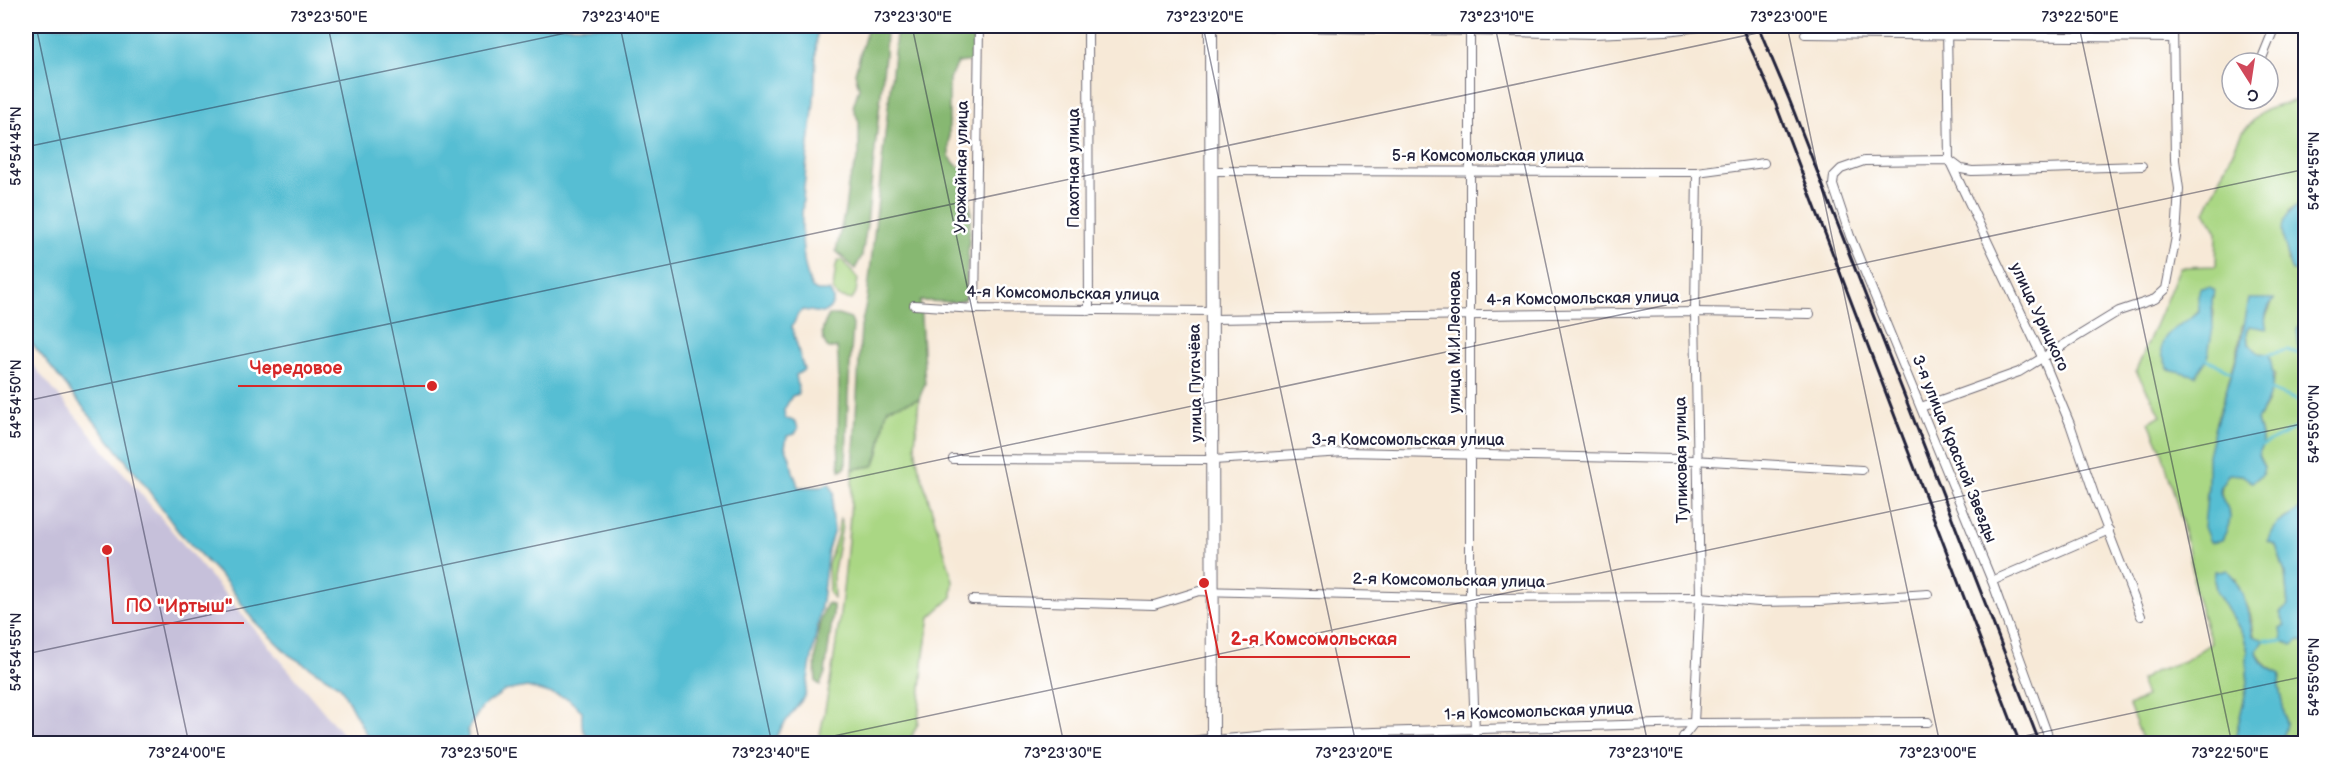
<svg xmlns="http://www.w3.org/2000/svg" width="2331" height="769" viewBox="0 0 2331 769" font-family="'Balsamiq Sans',sans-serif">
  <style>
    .industrial { fill: #c6c0da }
    .green { fill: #aad784; stroke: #667c60; stroke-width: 1.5; fill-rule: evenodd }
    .forest { fill: #87b872; stroke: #546d56; stroke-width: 1.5 }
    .water { fill: #56bed3; stroke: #3c7087; stroke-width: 1.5 }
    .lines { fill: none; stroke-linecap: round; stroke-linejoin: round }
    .stream { stroke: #56bed3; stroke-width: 3 }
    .street-casing { stroke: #6d6872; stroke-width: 10 }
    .secondary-casing { stroke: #6d6872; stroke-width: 14 }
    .street { stroke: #fff; stroke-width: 8 }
    .secondary { stroke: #fff; stroke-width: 12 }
    .rail { stroke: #22223b; stroke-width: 3 }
    .ticks { fill: none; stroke: #22223b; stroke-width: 1.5; stroke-opacity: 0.45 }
    .labels { text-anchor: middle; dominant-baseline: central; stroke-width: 5; stroke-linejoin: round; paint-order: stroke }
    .street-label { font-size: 16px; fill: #22223b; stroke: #fff }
    .leader { fill: none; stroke: #d62828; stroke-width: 2 }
    .callout-dot { fill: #d62828; stroke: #fff; stroke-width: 2 }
    .callout-label { font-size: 18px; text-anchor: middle; font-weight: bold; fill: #d62828; stroke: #fff; stroke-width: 5; stroke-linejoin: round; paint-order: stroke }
    .neatline { fill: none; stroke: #22223b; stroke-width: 2 }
    .ticks-label { font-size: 15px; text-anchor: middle; fill: #22223b }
  </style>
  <rect width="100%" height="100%" fill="#fff"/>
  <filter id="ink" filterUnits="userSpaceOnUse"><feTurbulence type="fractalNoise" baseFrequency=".0167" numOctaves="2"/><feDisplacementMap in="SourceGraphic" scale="12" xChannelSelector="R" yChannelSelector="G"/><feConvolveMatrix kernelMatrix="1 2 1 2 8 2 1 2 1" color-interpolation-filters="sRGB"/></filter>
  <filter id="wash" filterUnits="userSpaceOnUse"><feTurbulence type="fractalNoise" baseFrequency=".008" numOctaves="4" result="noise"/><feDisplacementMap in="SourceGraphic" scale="24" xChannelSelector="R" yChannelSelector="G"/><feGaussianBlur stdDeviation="1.35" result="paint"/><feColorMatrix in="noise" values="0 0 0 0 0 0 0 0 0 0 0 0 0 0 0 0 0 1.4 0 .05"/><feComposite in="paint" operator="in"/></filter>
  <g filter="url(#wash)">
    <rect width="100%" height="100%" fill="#f7e9d7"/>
    <!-- industrial -->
    <path class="industrial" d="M26,357L350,743H26Z"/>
    <!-- green -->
    <g class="green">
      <path d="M2305,97V201L2289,211L2287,261C2297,270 2313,282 2302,297L2305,320L2299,345L2300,353L2305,351V410L2298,420L2300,431L2305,430V504L2298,513L2283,519L2276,545L2285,573L2288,606L2280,613L2299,640L2305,643V743H2280L2286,724L2279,686L2280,674C2248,660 2258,637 2249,610C2245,599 2238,591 2236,579L2214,580L2217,593L2243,634L2248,652L2246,660L2248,683L2234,743H2130L2142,738L2129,706L2146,697L2140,680L2156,671L2184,661L2211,643L2194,589L2193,571L2181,518L2162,452L2149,422L2161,415L2136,371L2180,267L2216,266L2217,232L2205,212L2242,132L2263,111ZM2214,291L2212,301L2214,313L2207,359L2175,327L2188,321L2199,310L2198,296ZM2273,300L2264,322L2250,326L2247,332L2248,344L2259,353L2275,375L2267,403L2257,420L2263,444L2258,455L2264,467L2242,475L2229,473C2217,487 2220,499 2230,514L2206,501C2210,476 2208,451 2215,426C2224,393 2238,360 2242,326Z"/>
      <path d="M839,260H842L858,279L856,292L852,300L838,297L833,290L836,265Z"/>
      <path d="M919,399L915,445L918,464L953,580L952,597L930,617L924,654L918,723L910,740L898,743L818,744C838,652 848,562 853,469L873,466C884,450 881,426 888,408Z"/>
      <path d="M840,518L842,526L833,575L834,598L829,593L828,565L837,536Z"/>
    </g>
    <!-- forest -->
    <g class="forest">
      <path d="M868,26H886L885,55L867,224L862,256L855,269L836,251L845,210L848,185L859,155V122L853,107L859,88L855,73Z"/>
      <path d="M897,26H974L973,61L957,63L949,79V156L956,165L966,170L971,212L965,299L958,302L920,301L925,384L919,399L888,408C881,426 883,450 873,466L853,469L861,326L867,299Z"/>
      <path d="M829,315H838L851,319L853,325L848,395L846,467L840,470C835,430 842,389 837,348H828C819,336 822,327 829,315Z"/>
      <path d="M828,603L833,605V614L825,673L820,685L816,682C814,664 817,617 828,603Z"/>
    </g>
    <!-- water -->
    <g class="water">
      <path d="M26,26H818C815,50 816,75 814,100C810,152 790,240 812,288L817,291H829C837,300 832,309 822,313L803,310L798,314L792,327L804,370L796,375L799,394L792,396L784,410L785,418L796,422L798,429L795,434L787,436L785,447C790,455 790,458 792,467C793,474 797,480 798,487H820L829,483L834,492L832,511L834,530L828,549L822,601L805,696L784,724L772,743H593C582,730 581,730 582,711L567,698L527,687L505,691L482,707L468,729V743H371L340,686L289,655L253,620L227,583L178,531L138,476L26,336Z"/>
      <path d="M2305,201V284L2301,272L2292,271C2287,263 2289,256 2286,248C2277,223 2284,214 2305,201Z"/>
      <path d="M2210,287L2214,290L2212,301L2213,328L2207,359L2196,376L2169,369C2147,335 2178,330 2199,311L2198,296L2200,288Z"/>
      <path d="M2305,292V351L2300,354L2297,330L2305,319L2302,297Z"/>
      <path d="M2249,299H2274C2267,307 2263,319 2267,329L2250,326L2247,332L2248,344L2259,353L2269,354C2277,384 2272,393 2257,420L2263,445L2258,455L2264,467L2262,475L2252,482L2242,475L2229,474C2209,496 2229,500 2230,517C2230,525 2226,532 2222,540L2210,542L2204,527L2208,486V455L2215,426L2240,347Z"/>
      <path d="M2305,504V643L2299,640L2292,645L2283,641L2281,629L2286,626L2280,613L2288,606L2285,573L2276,545L2268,541C2273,518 2292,520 2305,504Z"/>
      <path d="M2227,570C2243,586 2249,614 2253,636L2265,640L2257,650C2258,663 2268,669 2280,674L2279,686L2286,724L2280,743H2234L2248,683L2246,660L2248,651L2243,634L2217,593L2214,580L2215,571Z"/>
    </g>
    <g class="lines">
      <!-- stream -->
      <g class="stream">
        <path d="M2269,354L2287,350L2300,354"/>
        <path d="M2207,359L2231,372"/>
        <path d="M2271,390L2306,404"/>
        <path d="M2263,445L2299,426"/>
        <path d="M2265,640L2283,641"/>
      </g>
    </g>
  </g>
  <g filter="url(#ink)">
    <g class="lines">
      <defs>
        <g id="street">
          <path d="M1088,26L1089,311"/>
          <path d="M1254,26L1593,34L1666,31L1708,26"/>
          <path d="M1470,26V598L1475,731"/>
          <path d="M1947,26L1949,160L2043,359L2070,424L2095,497L2141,616"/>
          <path d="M1805,34L2173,38"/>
          <path d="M2260,63L2275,26"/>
          <path d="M1211,171L1697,172L1764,163"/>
          <path d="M914,305L975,309L1212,311"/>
          <path d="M975,309L979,26"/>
          <path d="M1212,319L1695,312L1810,314"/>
          <path d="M1921,407L2019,372L2119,311L2155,299L2166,289L2176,237L2179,189L2175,160L2173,26"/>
          <path d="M953,459L1213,460L1345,452L1675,459L1862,470"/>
          <path d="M1992,581L2109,530"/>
          <path d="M972,600L1154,605L1199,591L1470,598L1700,597L1759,602L1820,601L1928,594"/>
          <path d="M1213,740L1270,735L1694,723L1928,722"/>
          <path d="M1682,744L1683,737L1694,723L1700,597L1695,312L1697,172"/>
          <path d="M2051,744L1992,581L1850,236L1833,185L1834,176L1841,169L1864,161L1949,160L1961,169L1972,171L2142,166"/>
        </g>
        <path id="secondary" d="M1186,744L1213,740L1211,26"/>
      </defs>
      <!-- street casing -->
      <use href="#street" class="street-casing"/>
      <!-- secondary casing -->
      <use href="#secondary" class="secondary-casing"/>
      <!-- street -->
      <use href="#street" class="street"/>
      <!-- secondary -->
      <use href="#secondary" class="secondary"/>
      <!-- rail -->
      <g class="rail">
        <path d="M1741,26L1776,105L2020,744"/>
        <path d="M1758,26L1789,99L2040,744"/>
      </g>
    </g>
  </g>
  <!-- ticks -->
  <path class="ticks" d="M36,26L189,744M328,26L480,744M620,26L772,744M912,26L1064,744M1203,26L1356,744M1495,26L1648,744M1787,26L1940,744M2079,26L2232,744M26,147L599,26M26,401L1790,26M26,654L2306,169M796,744L2306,423M1987,744L2306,676"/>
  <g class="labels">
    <!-- street labels -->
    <g class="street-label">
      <text x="1488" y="156">5-я Комсомольская улица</text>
      <text transform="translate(962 167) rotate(-89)">Урожайная улица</text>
      <text transform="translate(1074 168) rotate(-90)">Пахотная улица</text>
      <text transform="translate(1063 294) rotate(1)">4-я Комсомольская улица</text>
      <text transform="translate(1583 299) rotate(-1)">4-я Комсомольская улица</text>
      <text transform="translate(2039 317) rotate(65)">улица Урицкого</text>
      <text transform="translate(1455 342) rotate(-90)">улица М.И.Леонова</text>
      <text transform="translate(1196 383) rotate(-91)">улица Пугачёва</text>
      <text x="1408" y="440">3-я Комсомольская улица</text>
      <text transform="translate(1954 449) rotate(68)">3-я улица Красной Звезды</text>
      <text transform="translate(1682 460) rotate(-91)">Тупиковая улица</text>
      <text transform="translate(1449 581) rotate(1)">2-я Комсомольская улица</text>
      <text transform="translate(1539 712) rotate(-2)">1-я Комсомольская улица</text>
    </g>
  </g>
  <!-- callouts -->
  <path class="leader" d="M432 386L355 386H238M107 550L113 623H244M1204 583L1219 657H1410"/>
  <g class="callout-dot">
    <circle cx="432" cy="386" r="6"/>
    <circle cx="107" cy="550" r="6"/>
    <circle cx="1204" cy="583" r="6"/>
  </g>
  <g class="callout-label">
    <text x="296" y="374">Чередовое</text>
    <text x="179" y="612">ПО "Иртыш"</text>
    <text x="1314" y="645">2-я Комсомольская</text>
  </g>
  <!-- margin -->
  <rect width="2331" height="769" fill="none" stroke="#fff" stroke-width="66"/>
  <!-- north arrow -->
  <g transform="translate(2250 81) rotate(168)"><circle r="28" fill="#ffffff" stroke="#a7a7b1" stroke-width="1.5"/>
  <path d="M0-4.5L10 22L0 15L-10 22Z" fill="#d1495b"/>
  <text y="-9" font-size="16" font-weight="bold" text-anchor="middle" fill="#22223b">С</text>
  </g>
  <rect x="33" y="33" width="2265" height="703" class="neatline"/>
  <g class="ticks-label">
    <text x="329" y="22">73°23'50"E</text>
    <text x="621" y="22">73°23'40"E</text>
    <text x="913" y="22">73°23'30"E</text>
    <text x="1205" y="22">73°23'20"E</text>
    <text x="1497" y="22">73°23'10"E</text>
    <text x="1789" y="22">73°23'00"E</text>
    <text x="2080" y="22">73°22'50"E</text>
    <text transform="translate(16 146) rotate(-90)" y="5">54°54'45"N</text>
    <text transform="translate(2314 171) rotate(-90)" y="5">54°54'55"N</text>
    <text transform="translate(16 399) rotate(-90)" y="5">54°54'50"N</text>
    <text transform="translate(2314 424) rotate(-90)" y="5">54°55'00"N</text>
    <text transform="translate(16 652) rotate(-90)" y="5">54°54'55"N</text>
    <text transform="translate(2314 677) rotate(-90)" y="5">54°55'05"N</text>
    <text x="187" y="758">73°24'00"E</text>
    <text x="479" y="758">73°23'50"E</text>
    <text x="771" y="758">73°23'40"E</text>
    <text x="1063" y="758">73°23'30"E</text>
    <text x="1354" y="758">73°23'20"E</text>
    <text x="1646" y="758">73°23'10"E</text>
    <text x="1938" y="758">73°23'00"E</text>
    <text x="2230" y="758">73°22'50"E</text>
  </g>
</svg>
